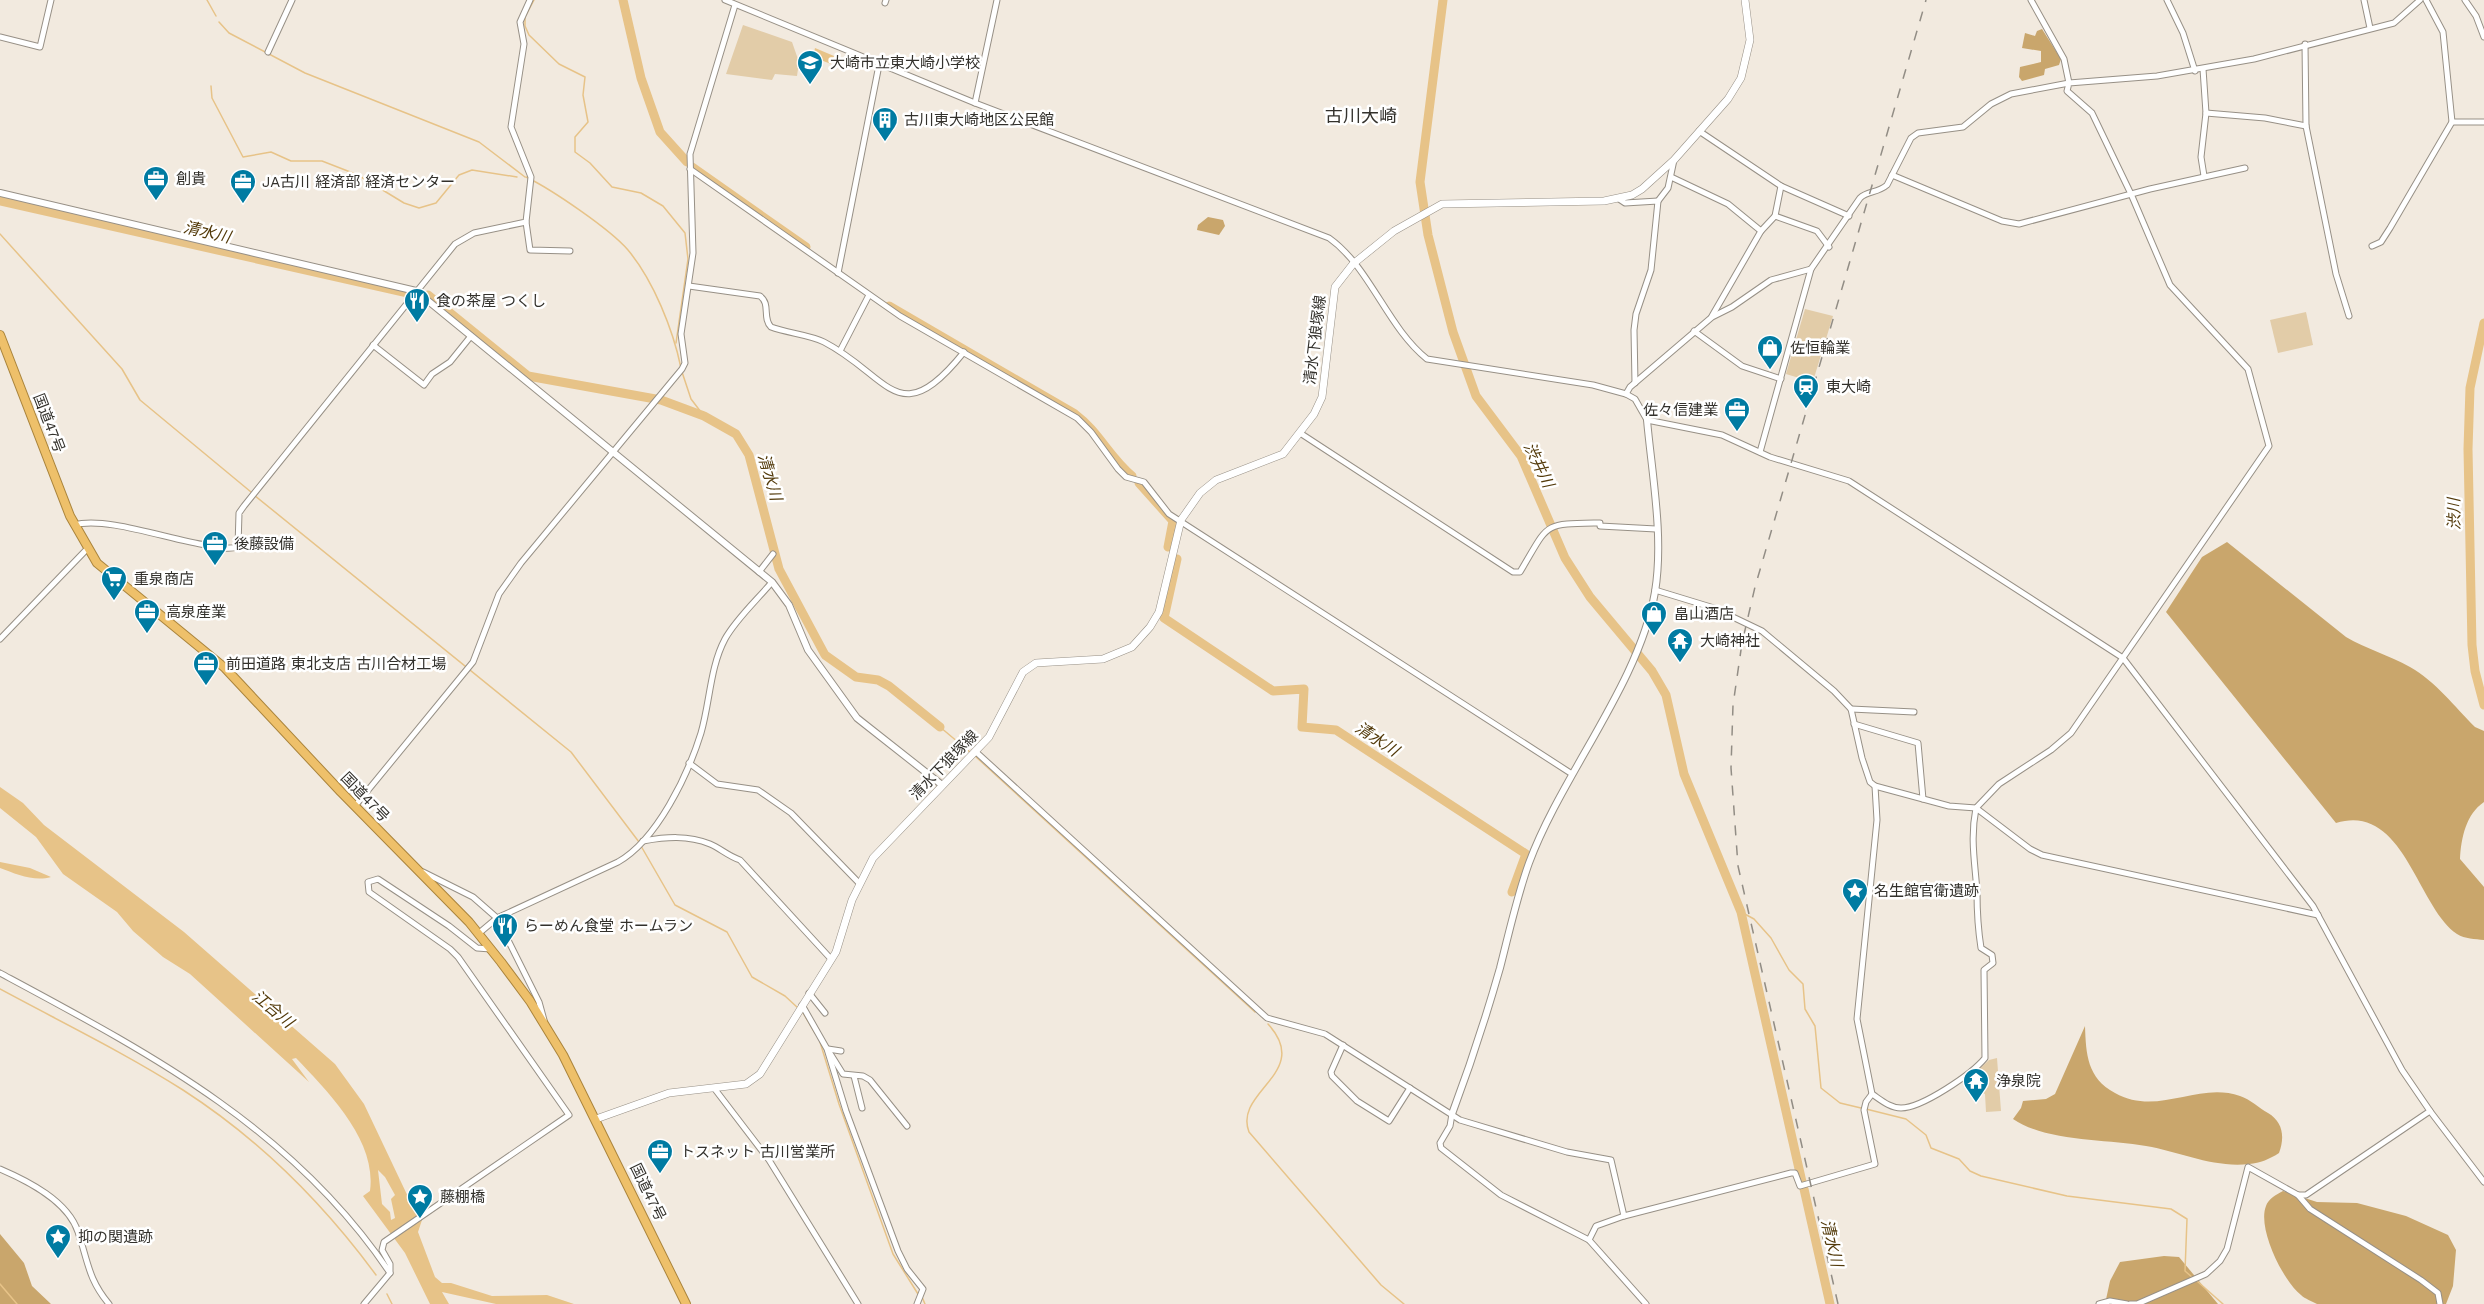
<svg xmlns="http://www.w3.org/2000/svg" width="2484" height="1304" viewBox="0 0 2484 1304" font-family="'Work Sans','Noto Sans JP',sans-serif">
  <style>
    .green { fill: #e2cca8 }
    .forest { fill: #c9a66c }
    .water { fill: #e7c388; fill-rule: evenodd }
    .lines { fill: none; stroke-linecap: round; stroke-linejoin: round }
    .stream { stroke: #e7c388; stroke-width: 1.5 }
    .river { stroke: #e7c388; stroke-width: 9 }
    .minor-casing { stroke: #979086; stroke-width: 7 }
    .tertiary-casing { stroke: #979086; stroke-width: 8 }
    .secondary-casing { stroke: #979086; stroke-width: 8 }
    .trunk-casing { stroke: #aa843c; stroke-width: 10 }
    .minor { stroke: #fff; stroke-width: 5 }
    .tertiary { stroke: #fff; stroke-width: 6 }
    .secondary { stroke: #fff; stroke-width: 7 }
    .trunk { stroke: #eec06a; stroke-width: 8 }
    .rail { stroke: #928d85; stroke-width: 1.5; stroke-dasharray: 10 10; stroke-linecap: butt }
    .labels { text-anchor: middle; dominant-baseline: central; stroke-width: 5; stroke-linejoin: round; paint-order: stroke }
    .poi-label { font-size: 15px; fill: #33312c; stroke: #fff; text-anchor: start }
    .street-label { font-size: 15px; fill: #33312c; stroke: #fff }
    .water-label { font-size: 16px; font-style: italic; fill: #533a0a; stroke: #fff }
    .quarter-label { font-size: 18px; fill: #33312c; stroke: #fff }
  </style>
  <rect width="100%" height="100%" fill="#f2eadf"/>
  <!-- green -->
  <g class="green">
    <path d="M743,25L792,42L799,62L797,76L775,74L772,80L726,74Z"/>
    <path d="M1805,309L1833,316L1814,378L1809,381L1786,374Z"/>
    <path d="M2306,312L2313,345L2278,353L2270,320Z"/>
    <path d="M1997,1058L2001,1111L1986,1112L1985,1094L1979,1092L1976,1072L1989,1060Z"/>
  </g>
  <!-- forest -->
  <g class="forest">
    <path d="M2042,29L2061,59L2059,65L2045,69L2044,75L2022,81L2019,77L2020,67L2041,62V51L2022,48L2025,33L2035,36L2037,31Z"/>
    <path d="M1208,217L1223,220L1225,226L1219,235L1197,230L1198,225Z"/>
    <path d="M2227,542L2346,637C2366,649 2389,655 2410,667C2435,681 2455,707 2475,727L2484,731V802C2466,814 2461,838 2460,859L2484,887V940C2475,939 2465,939 2457,934C2417,907 2404,802 2336,823L2166,612L2202,557Z"/>
    <path d="M2085,1026C2086,1054 2087,1078 2115,1093C2158,1117 2198,1081 2240,1096C2250,1099 2259,1108 2268,1113C2283,1122 2285,1137 2279,1153C2270,1159 2260,1163 2249,1164C2213,1168 2181,1152 2146,1146C2105,1139 2047,1142 2013,1119L2021,1108L2023,1101L2046,1099L2055,1094Z"/>
    <path d="M2283,1191L2317,1202L2357,1203L2406,1216L2448,1235L2456,1250L2453,1286L2446,1304H2317C2312,1301 2305,1299 2301,1295C2283,1281 2257,1228 2266,1206C2268,1199 2277,1194 2283,1191Z"/>
    <path d="M0,1234L24,1263L32,1286L51,1304H0Z"/>
    <path d="M2164,1256L2179,1257L2218,1304H2105L2110,1281L2120,1262Z"/>
  </g>
  <!-- water -->
  <g class="water">
    <path d="M815,48L834,56L831,64L813,57Z"/>
    <path d="M0,787L23,803L44,825L184,932L335,1064L364,1104L411,1203L423,1217L418,1232L435,1277L442,1283H451L492,1296L547,1295L574,1304H496L442,1292L449,1304H430L405,1253L363,1196L370,1191C377,1140 328,1092 296,1058L292,1059L309,1082L190,974L163,957L133,931L117,912L63,874L36,837L0,808ZM378,1170L385,1177L395,1195L391,1199L395,1218L391,1220L390,1212L382,1204Z"/>
    <path d="M0,862L30,868L51,877C34,882 16,874 0,868Z"/>
  </g>
  <g class="lines">
    <!-- stream -->
    <g class="stream">
      <path d="M207,0L216,16"/>
      <path d="M534,0L525,17V26L529,35L559,64L585,77L583,95L588,122L575,137V152L590,163L612,187L641,193L663,206L685,233L688,259L676,343"/>
      <path d="M219,22L229,33L305,73L479,142L525,177"/>
      <path d="M211,86L212,98L243,157L271,152L291,161H322L358,175L404,203L419,208L436,203L459,175L472,170L517,177"/>
      <path d="M526,177C551,189 610,229 628,250C653,280 673,329 681,368"/>
      <path d="M0,234L122,369L140,400L251,492"/>
      <path d="M682,372L691,399L704,416"/>
      <path d="M254,495L571,752L639,842"/>
      <path d="M940,727L971,753"/>
      <path d="M975,756L1255,1012"/>
      <path d="M641,846L675,905L727,932L752,977L785,996L798,1008"/>
      <path d="M1741,912L1754,919L1771,938L1789,970L1803,984L1805,1009L1815,1026L1821,1088L1840,1103L1861,1108"/>
      <path d="M0,989C61,1022 125,1053 183,1090C259,1139 323,1203 376,1275"/>
      <path d="M802,1011L815,1033"/>
      <path d="M1268,1024C1313,1073 1233,1091 1249,1132L1381,1285L1404,1304"/>
      <path d="M820,1042L839,1104L893,1254L918,1294"/>
      <path d="M1866,1109L1906,1119L1926,1135L1931,1148L1959,1159L1970,1171L1981,1176L2067,1196L2171,1209L2187,1219L2185,1271L2193,1278"/>
      <path d="M2197,1281L2223,1304"/>
      <path d="M0,1284L17,1304"/>
      <path d="M387,1294L392,1304"/>
      <path d="M922,1297L925,1304"/>
    </g>
    <!-- river -->
    <g class="river">
      <path d="M623,0L641,78L660,132L687,162"/>
      <path d="M1443,0L1420,182L1428,235L1453,332L1476,396L1521,456L1565,558L1590,597L1652,671L1666,695L1684,774L1741,912L1802,1182"/>
      <path d="M692,167L806,247"/>
      <path d="M0,201L408,293"/>
      <path d="M428,295L528,376L661,400L704,416L736,434L749,455L779,569L825,655L856,677L878,680L889,686L940,727"/>
      <path d="M889,306L1075,414C1098,431 1110,458 1132,476"/>
      <path d="M2484,323L2470,388L2468,449L2472,645L2475,671L2484,705"/>
      <path d="M1139,483L1173,521L1168,547"/>
      <path d="M1177,559L1164,618L1273,691L1304,689L1302,727L1336,730L1526,854L1512,892"/>
      <path d="M1804,1189L1830,1304"/>
    </g>
    <defs>
      <g id="minor">
        <path d="M725,0L975,103L1329,238C1370,267 1387,327 1427,359L1593,385L1626,394L1635,399L1647,420L1722,435L1770,457L1849,481L2123,658L2313,906L2402,1070L2430,1111L2306,1195H2298"/>
        <path d="M2167,0L2183,33L2195,71"/>
        <path d="M2364,0L2370,28"/>
        <path d="M2465,0L2476,16L2484,37"/>
        <path d="M885,3L886,0"/>
        <path d="M0,37L40,47L51,0"/>
        <path d="M2305,44L2306,126L2336,274L2349,316"/>
        <path d="M268,52L292,0"/>
        <path d="M2203,69L2206,113L2201,157L2204,176"/>
        <path d="M975,103L997,0"/>
        <path d="M2206,113L2265,118L2306,126"/>
        <path d="M2452,122H2484"/>
        <path d="M1699,131L1781,186L1849,216"/>
        <path d="M690,169L900,316L1077,418L1091,432L1118,469L1126,477L1144,482L1169,514L1572,774"/>
        <path d="M1892,175L2002,221L2019,224L2150,189L2245,168"/>
        <path d="M1671,177L1728,204L1761,231L1775,216L1817,231L1829,247"/>
        <path d="M1619,199L1625,203L1658,201L1651,270L1636,314L1634,330L1635,383"/>
        <path d="M1658,201L1668,188L1674,160"/>
        <path d="M1775,216L1781,186"/>
        <path d="M526,222L530,250L570,251"/>
        <path d="M2372,246L2381,242L2390,228L2452,122L2443,32L2426,0"/>
        <path d="M838,273L879,65"/>
        <path d="M689,286L760,296C771,304 762,318 771,327C787,333 811,335 824,342C890,376 898,434 964,352"/>
        <path d="M1712,316L1761,231"/>
        <path d="M1694,331L1742,366L1781,379"/>
        <path d="M373,345L424,385L432,374L450,362L471,336"/>
        <path d="M840,351L869,295"/>
        <path d="M1626,394L1630,387L1712,317L1732,307L1771,280L1811,269"/>
        <path d="M1300,433L1513,572H1520C1550,522 1541,524 1600,523V526L1656,529"/>
        <path d="M1760,452L1811,269L1860,198C1867,191 1878,193 1887,185L1911,138L1918,133L1963,127L1991,104L2011,94L2069,83L2064,59L2031,0"/>
        <path d="M74,525C106,516 170,540 206,545C216,547 228,550 238,547L239,513L244,506L455,244L474,233L526,222L531,177L511,127L524,44L520,22L530,0"/>
        <path d="M759,572L773,554"/>
        <path d="M1655,590L1714,608L1762,631L1834,691L1851,709L1862,758L1870,782L1875,786L1949,806L1976,808L1999,784L2051,750L2071,733L2269,446L2248,369L2170,285L2131,194L2092,113L2067,91L2069,83L2157,76L2254,59L2394,23L2420,0"/>
        <path d="M0,639L87,549"/>
        <path d="M1851,709L1914,712"/>
        <path d="M1854,724L1918,743L1923,799"/>
        <path d="M975,751L1267,1018L1325,1034L1460,1120L1567,1152L1611,1160L1624,1216"/>
        <path d="M689,763L717,784L758,790L791,813L858,882"/>
        <path d="M355,806L473,662L499,594L521,563L682,369L685,363L681,334L693,253L690,154L735,5"/>
        <path d="M643,841C666,837 688,835 710,844C720,848 728,856 740,860L831,959"/>
        <path d="M423,872L473,897L497,918L539,1002L544,1020"/>
        <path d="M478,934L497,918L618,862C657,840 688,775 701,733C710,702 710,667 725,639C736,619 757,600 772,582"/>
        <path d="M0,973C149,1053 293,1128 390,1273"/>
        <path d="M809,993L825,1013"/>
        <path d="M802,1005L827,1049L846,1111L898,1251L907,1269L923,1289L917,1304"/>
        <path d="M1343,1045L1331,1072L1332,1076L1357,1101L1389,1121L1410,1088"/>
        <path d="M828,1049L841,1051"/>
        <path d="M828,1050L843,1074L863,1076L870,1080L907,1126"/>
        <path d="M854,1076L862,1108"/>
        <path d="M714,1088L769,1160L858,1304"/>
        <path d="M1872,1094C1881,1100 1890,1108 1901,1108C1922,1108 1972,1074 1985,1058L1984,970L1993,963L1992,955L1981,948C1978,929 1977,912 1977,892C1975,862 1970,839 1976,808L2030,849L2042,855L2318,915"/>
        <path d="M2430,1111L2484,1182"/>
        <path d="M1452,1114L1450,1126L1440,1143L1441,1148L1501,1195L1589,1240L1646,1304"/>
        <path d="M0,1169C28,1181 68,1201 78,1232C88,1261 88,1279 109,1304"/>
        <path d="M1589,1240L1596,1226L1624,1216L1791,1173H1795L1800,1186L1875,1164L1864,1110L1866,1102L1872,1094L1857,1019L1877,820L1875,786"/>
        <path d="M364,1304L390,1273V1264L382,1250L384,1242L569,1115L458,957L450,949L369,892L368,882L378,879L449,926L477,948L491,949"/>
        <path d="M2099,1304L2110,1301L2127,1304"/>
        <path d="M2130,1304H2137L2206,1274L2220,1261L2227,1249L2248,1167L2298,1195L2310,1209L2421,1280L2438,1293L2440,1304"/>
      </g>
      <g id="tertiary">
        <path d="M0,193L416,291L772,582L789,605L808,650L857,718L942,785"/>
        <path d="M1452,1114C1470,1066 1486,1017 1500,968C1509,933 1517,896 1529,863C1562,774 1639,684 1655,592C1664,537 1652,475 1647,420"/>
      </g>
      <path id="secondary" d="M596,1119L669,1093L746,1084L760,1074L836,952L852,900L873,858L989,737L1023,672L1036,663L1103,659L1132,647L1150,627L1159,612L1181,520L1200,493L1216,480L1283,454L1314,414L1322,397L1335,287L1353,264L1394,231L1442,204L1604,201L1632,195L1642,189L1674,160L1728,99L1741,78L1750,40L1745,0"/>
      <path id="trunk" d="M0,335L70,516L97,563L225,668L341,792L469,922L501,962L530,1001L563,1055L686,1304"/>
    </defs>
    <!-- minor casing -->
    <use href="#minor" class="minor-casing"/>
    <!-- tertiary casing -->
    <use href="#tertiary" class="tertiary-casing"/>
    <!-- secondary casing -->
    <use href="#secondary" class="secondary-casing"/>
    <!-- trunk casing -->
    <use href="#trunk" class="trunk-casing"/>
    <!-- minor -->
    <use href="#minor" class="minor"/>
    <!-- tertiary -->
    <use href="#tertiary" class="tertiary"/>
    <!-- secondary -->
    <use href="#secondary" class="secondary"/>
    <!-- trunk -->
    <use href="#trunk" class="trunk"/>
    <!-- rail -->
    <path class="rail" d="M1838,1304L1738,866L1731,768L1733,705L1742,643L1755,587L1926,0"/>
  </g>
  <!-- icons -->
  <defs>
    <symbol id="school-pin" viewBox="-11 -11 22 30"><path d="M0 17L-7.5 6A9.5 9.5 0 1 1 7.5 6Z" fill="#007ba2" stroke="#fff"/><path d="M0-5L7-2L0 1L-7-2ZM-4 1L0 2.5L4 1V4Q0 6-4 4Z" fill="#fff"/></symbol>
    <symbol id="building-pin" viewBox="-11 -11 22 30"><path d="M0 17L-7.5 6A9.5 9.5 0 1 1 7.5 6Z" fill="#007ba2" stroke="#fff"/><path d="M-4-6H4V6H1V3H-1V6H-4ZM-2.5-4.3h1.7v1.8h-1.7ZM.8-4.3h1.7v1.8H.8ZM-2.5-1h1.7V.8h-1.7ZM.8-1h1.7V.8H.8Z" fill="#fff"/></symbol>
    <symbol id="office-pin" viewBox="-11 -11 22 30"><path d="M0 17L-7.5 6A9.5 9.5 0 1 1 7.5 6Z" fill="#007ba2" stroke="#fff"/><path d="M-6-3h4V-5.5h4V-3h4V5H-6ZM-1-4.5V-3h2v-1.5ZM-6 0V1H6V0Z" fill="#fff"/></symbol>
    <symbol id="restaurant-pin" viewBox="-11 -11 22 30"><path d="M0 17L-7.5 6A9.5 9.5 0 1 1 7.5 6Z" fill="#007ba2" stroke="#fff"/><path d="M-5-6h1v4h1v-4h1v4h1v-4h1v5L-1.5 .5V6h-2V.5L-5-1ZM5-6V6H3V1.5H1.5Q1.5-4 5-6Z" fill="#fff"/></symbol>
    <symbol id="shop-pin" viewBox="-11 -11 22 30"><path d="M0 17L-7.5 6A9.5 9.5 0 1 1 7.5 6Z" fill="#007ba2" stroke="#fff"/><path d="M-5-2.5h2.3a2.7 3.5 0 0 1 5.4 0H5L5.5 6h-11ZM-1.5-2.5h3a1.5 2.3 0 0 0-3 0Z" fill="#fff"/></symbol>
    <symbol id="station-pin" viewBox="-11 -11 22 30"><path d="M0 17L-7.5 6A9.5 9.5 0 1 1 7.5 6Z" fill="#007ba2" stroke="#fff"/><path d="M-3-6H3Q5-6 5-4V2Q5 4 3 4L4.5 6H3L1.5 4h-3L-3 6H-4.5L-3 4Q-5 4-5 2V-4Q-5-6-3-6ZM-3.5-4v3h7v-3ZM-3.5 1v1.5H-2V1ZM2 1v1.5H3.5V1Z" fill="#fff"/></symbol>
    <symbol id="supermarket-pin" viewBox="-11 -11 22 30"><path d="M0 17L-7.5 6A9.5 9.5 0 1 1 7.5 6Z" fill="#007ba2" stroke="#fff"/><path d="M-6-5.5h2.5l.6 2H6L4.5 2H-2.5L-4.4-4H-6ZM-1.5 3.2a1.3 1.3 0 1 0 .1 0ZM3 3.2a1.3 1.3 0 1 0 .1 0Z" fill="#fff"/></symbol>
    <symbol id="temple-pin" viewBox="-11 -11 22 30"><path d="M0 17L-7.5 6A9.5 9.5 0 1 1 7.5 6Z" fill="#007ba2" stroke="#fff"/><path d="M0-6L5-2H3V0L6.5 2.5H4V6H1.5V3h-3V6H-4V2.5H-6.5L-3 0V-2H-5Z" fill="#fff"/></symbol>
    <symbol id="sight-pin" viewBox="-11 -11 22 30"><path d="M0 17L-7.5 6A9.5 9.5 0 1 1 7.5 6Z" fill="#007ba2" stroke="#fff"/><path d="M0-6L1.8-2.2L6-1.7L2.9 1.2L3.7 5.4L0 3.3L-3.7 5.4L-2.9 1.2L-6-1.7L-1.8-2.2Z" fill="#fff"/></symbol>
  </defs>
  <g fill-rule="evenodd">
    <use href="#school-pin" x="795" y="48" width="30" height="40"/>
    <use href="#building-pin" x="870" y="105" width="30" height="40"/>
    <use href="#office-pin" x="141" y="164" width="30" height="40"/>
    <use href="#office-pin" x="228" y="167" width="30" height="40"/>
    <use href="#restaurant-pin" x="402" y="286" width="30" height="40"/>
    <use href="#shop-pin" x="1755" y="333" width="30" height="40"/>
    <use href="#station-pin" x="1791" y="372" width="30" height="40"/>
    <use href="#office-pin" x="1722" y="395" width="30" height="40"/>
    <use href="#office-pin" x="200" y="529" width="30" height="40"/>
    <use href="#supermarket-pin" x="99" y="564" width="30" height="40"/>
    <use href="#office-pin" x="132" y="597" width="30" height="40"/>
    <use href="#shop-pin" x="1639" y="599" width="30" height="40"/>
    <use href="#temple-pin" x="1665" y="626" width="30" height="40"/>
    <use href="#office-pin" x="191" y="649" width="30" height="40"/>
    <use href="#sight-pin" x="1840" y="876" width="30" height="40"/>
    <use href="#restaurant-pin" x="490" y="911" width="30" height="40"/>
    <use href="#temple-pin" x="1961" y="1066" width="30" height="40"/>
    <use href="#office-pin" x="645" y="1137" width="30" height="40"/>
    <use href="#sight-pin" x="405" y="1182" width="30" height="40"/>
    <use href="#sight-pin" x="43" y="1222" width="30" height="40"/>
  </g>
  <g class="labels">
    <!-- poi labels -->
    <g class="poi-label">
      <text x="830" y="63">大崎市立東大崎小学校</text>
      <text x="904" y="120">古川東大崎地区公民館</text>
      <text x="176" y="179">創貴</text>
      <text x="262" y="182">JA古川 経済部 経済センター</text>
      <text x="436" y="301">食の茶屋 つくし</text>
      <text x="1790" y="348">佐恒輪業</text>
      <text x="1826" y="387">東大崎</text>
      <text x="1718" y="410" text-anchor="end">佐々信建業</text>
      <text x="234" y="544">後藤設備</text>
      <text x="134" y="579">重泉商店</text>
      <text x="166" y="612">高泉産業</text>
      <text x="1674" y="614">畠山酒店</text>
      <text x="1700" y="641">大崎神社</text>
      <text x="226" y="664">前田道路 東北支店 古川合材工場</text>
      <text x="1874" y="891">名生館官衛遺跡</text>
      <text x="524" y="926">らーめん食堂 ホームラン</text>
      <text x="1996" y="1081">浄泉院</text>
      <text x="680" y="1152">トスネット 古川営業所</text>
      <text x="440" y="1197">藤棚橋</text>
      <text x="78" y="1237">抑の関遺跡</text>
    </g>
    <!-- street labels -->
    <g class="street-label">
      <text transform="translate(1315 340) rotate(-83)">清水下狼塚線</text>
      <text transform="translate(49 423) rotate(69)">国道47号</text>
      <text transform="translate(944 765) rotate(-46)">清水下狼塚線</text>
      <text transform="translate(365 797) rotate(46)">国道47号</text>
      <text transform="translate(648 1192) rotate(64)">国道47号</text>
    </g>
    <!-- water labels -->
    <g class="water-label">
      <text transform="translate(207 232) rotate(13)">清水川</text>
      <text transform="translate(1539 465) rotate(64)">渋井川</text>
      <text transform="translate(770 477) rotate(74)">清水川</text>
      <text transform="translate(2454 514) rotate(-91)">渋川</text>
      <text transform="translate(1377 739) rotate(33)">清水川</text>
      <text transform="translate(273 1009) rotate(40)">江合川</text>
      <text transform="translate(1832 1243) rotate(77)">清水川</text>
    </g>
    <!-- quarter labels -->
    <g class="quarter-label">
      <text x="1361" y="115">古川大崎</text>
    </g>
  </g>
</svg>
